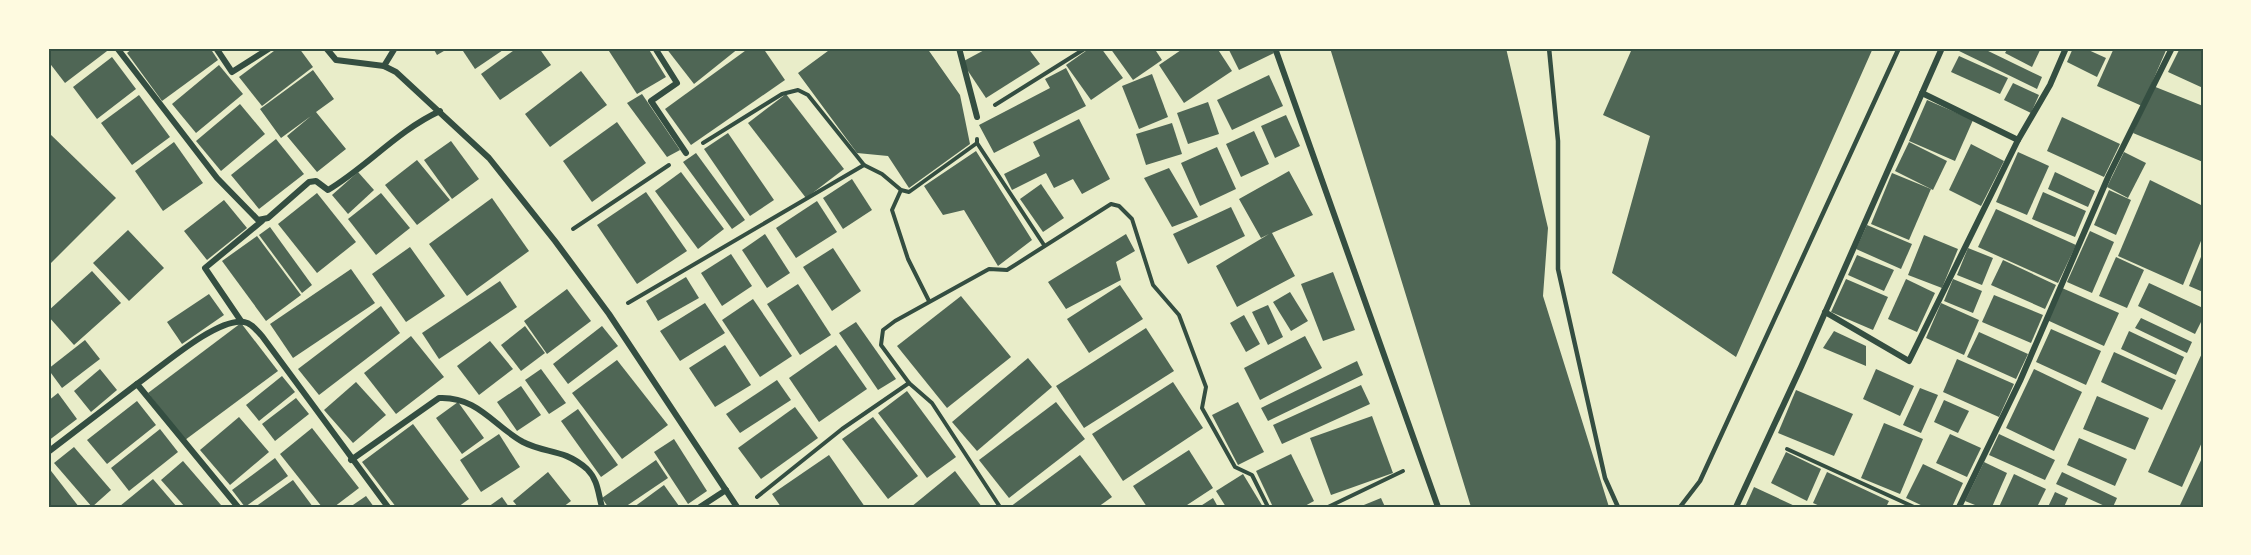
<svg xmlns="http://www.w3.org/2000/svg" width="2251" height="555" viewBox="0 0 2251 555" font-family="Quicksand,sans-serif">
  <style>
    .building { fill: #4f6655 }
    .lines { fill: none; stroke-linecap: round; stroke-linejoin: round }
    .path { stroke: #344e41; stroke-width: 4 }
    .service { stroke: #344e41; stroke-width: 4.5 }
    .minor { stroke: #344e41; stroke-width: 6 }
    .neatline { fill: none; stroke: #344e41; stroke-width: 2 }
  </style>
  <rect width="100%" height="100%" fill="#e9edc9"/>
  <!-- building -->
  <g class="building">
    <path d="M55,48H111L65,83L48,61V53Z"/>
    <path d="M133,48H210L218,60L162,101L127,53Z"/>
    <path d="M278,48H299L313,67L262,106L239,77Z"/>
    <path d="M433,48H449L437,55Z"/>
    <path d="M461,48H506L475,69Z"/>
    <path d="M517,48H539L551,65L500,100L481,74Z"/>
    <path d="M607,48H648L666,77L637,94Z"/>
    <path d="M666,48H739L694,84Z"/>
    <path d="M749,48H763L785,80L691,145L665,109Z"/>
    <path d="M832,48H927L960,95L970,144L909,188L888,156L857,153L798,73Z"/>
    <path d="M988,48H1028L1040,64L986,98L962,62Z"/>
    <path d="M1090,48H1101L1123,78L1091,100L1066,65Z"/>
    <path d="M1110,48H1154L1162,60L1133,80Z"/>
    <path d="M1184,48H1217L1232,71L1184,103L1159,65Z"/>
    <path d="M1228,48H1271L1274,53L1239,70Z"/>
    <path d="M1330,48H1506L1548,228L1543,296L1609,507H1471Z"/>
    <path d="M1626,48H1873L1736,357L1612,273L1650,136L1603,115L1631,51Z"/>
    <path d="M1958,48H1982L2042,77L2037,89L1957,50Z"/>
    <path d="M2008,48H2041L2032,67L2005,53Z"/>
    <path d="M2073,48H2084L2106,58L2097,77L2067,62Z"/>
    <path d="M2114,48H2167L2142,106L2097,86Z"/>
    <path d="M2180,48H2203V88L2168,72Z"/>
    <path d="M1959,56L2008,78L2000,94L1951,72Z"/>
    <path d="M112,57L136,89L97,119L73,87Z"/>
    <path d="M219,65L243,94L196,133L172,104Z"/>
    <path d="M1066,68L1086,106L994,153L979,125L1050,88L1045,79Z"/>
    <path d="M313,70L334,99L316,112L346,149L317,172L287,136L311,116L281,138L260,109Z"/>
    <path d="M581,71L607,105L550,147L525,114Z"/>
    <path d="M1152,74L1168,117L1139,129L1122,86Z"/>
    <path d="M1269,75L1283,106L1232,130L1217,100Z"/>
    <path d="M2013,83L2039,95L2031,113L2004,100Z"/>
    <path d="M2153,86L2203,106V162L2133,133Z"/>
    <path d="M642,94L680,150L667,157L627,103Z"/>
    <path d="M786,94L844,169L806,198L748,123Z"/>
    <path d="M139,95L170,137L132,165L101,123Z"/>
    <path d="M1927,100L1973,120L1955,161L1909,141Z"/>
    <path d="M1208,102L1219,134L1188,144L1177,113Z"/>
    <path d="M240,104L265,134L221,171L196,141Z"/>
    <path d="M1286,115L1300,146L1275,158L1261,126Z"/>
    <path d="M2062,117L2120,144L2104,177L2047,151Z"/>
    <path d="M1079,119L1110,179L1082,194L1073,179L1054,188L1046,173L1012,190L1004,174L1040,156L1033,142Z"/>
    <path d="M617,122L646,163L592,202L563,161Z"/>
    <path d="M1172,123L1182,154L1146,165L1136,134Z"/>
    <path d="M1254,131L1269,164L1241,177L1226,144Z"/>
    <path d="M48,132L116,198L48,266Z"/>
    <path d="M728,133L774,200L750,216L704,149Z"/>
    <path d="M276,139L304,174L259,209L231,175Z"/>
    <path d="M451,141L479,179L452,199L424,160Z"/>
    <path d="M174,142L203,183L163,211L135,171Z"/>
    <path d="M1909,142L1947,161L1933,190L1895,171Z"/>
    <path d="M1971,144L2004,161L1981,206L1949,190Z"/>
    <path d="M1217,147L1236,189L1200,206L1181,163Z"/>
    <path d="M976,151L1032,240L998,266L964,210L943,215L924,186Z"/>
    <path d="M2018,152L2049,166L2027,215L1996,202Z"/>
    <path d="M2124,152L2146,163L2128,198L2107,187Z"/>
    <path d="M696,153L745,220L732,229L683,162Z"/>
    <path d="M417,160L450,200L417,225L385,185Z"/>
    <path d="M1169,168L1198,217L1172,227L1144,178Z"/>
    <path d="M1289,171L1313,215L1272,233L1295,276L1237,307L1216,266L1269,234L1261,238L1239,199Z"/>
    <path d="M358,172L374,190L348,214L332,195Z"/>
    <path d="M681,172L724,229L698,249L655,191Z"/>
    <path d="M2055,172L2095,191L2088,207L2048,189Z"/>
    <path d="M1892,173L1931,189L1909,240L1871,224Z"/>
    <path d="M852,179L872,210L843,229L823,198Z"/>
    <path d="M2150,180L2203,206V236L2183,285L2118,256Z"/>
    <path d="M1041,184L1064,218L1043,232L1020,199Z"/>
    <path d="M2109,190L2131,200L2116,235L2094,225Z"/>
    <path d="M646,192L687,251L637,284L597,225Z"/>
    <path d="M2043,192L2086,211L2075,237L2032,219Z"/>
    <path d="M317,193L356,242L317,273L278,224Z"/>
    <path d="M381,193L410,228L376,255L348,219Z"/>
    <path d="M492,198L529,251L467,296L429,244Z"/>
    <path d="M224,200L247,228L207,260L184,231Z"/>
    <path d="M817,201L837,232L796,258L776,228Z"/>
    <path d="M1231,207L1245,236L1188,264L1173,234Z"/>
    <path d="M1996,209L2076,245L2058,283L1978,247Z"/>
    <path d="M1867,225L1912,244L1901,269L1856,249Z"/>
    <path d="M270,227L312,285L302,293L259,235Z"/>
    <path d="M128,230L164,268L129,301L93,263Z"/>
    <path d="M2090,231L2114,242L2092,293L2067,282Z"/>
    <path d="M765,234L790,273L767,288L742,250Z"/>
    <path d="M1126,234L1135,251L1116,262L1121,280L1066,309L1048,282Z"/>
    <path d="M1924,235L1958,249L1942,288L1908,275Z"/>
    <path d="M257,236L301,295L266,321L222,261Z"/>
    <path d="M410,247L445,296L406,322L372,274Z"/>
    <path d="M833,248L861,291L832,311L803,267Z"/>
    <path d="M1968,248L1993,258L1982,285L1957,275Z"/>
    <path d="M2203,252V292L2189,286Z"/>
    <path d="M731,254L752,286L722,306L701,273Z"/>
    <path d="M1857,255L1894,270L1884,291L1848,275Z"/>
    <path d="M2116,257L2144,270L2127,308L2099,296Z"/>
    <path d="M2003,260L2056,285L2045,309L1991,285Z"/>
    <path d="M351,269L375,303L293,358L270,324Z"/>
    <path d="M92,271L121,303L74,345L48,316V311Z"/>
    <path d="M1333,272L1355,330L1323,341L1301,284Z"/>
    <path d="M686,277L699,298L658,321L646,301Z"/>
    <path d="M1846,279L1888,297L1873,330L1831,312Z"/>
    <path d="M1906,279L1935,293L1917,332L1888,319Z"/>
    <path d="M1953,279L1982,291L1973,313L1944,301Z"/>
    <path d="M500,281L517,307L439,359L422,333Z"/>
    <path d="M2149,283L2203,308V318L2195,334L2138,306Z"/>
    <path d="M798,284L831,335L800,355L767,304Z"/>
    <path d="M1120,285L1143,319L1089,353L1067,319Z"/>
    <path d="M2062,288L2119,313L2104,346L2047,320Z"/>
    <path d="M567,289L591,321L547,354L524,321Z"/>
    <path d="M1290,292L1308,321L1291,331L1273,302Z"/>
    <path d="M209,294L224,315L182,344L167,322Z"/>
    <path d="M1994,295L2043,315L2031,343L1982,322Z"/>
    <path d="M961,296L1011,357L947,408L897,346Z"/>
    <path d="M753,299L792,356L760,377L722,320Z"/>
    <path d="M705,303L725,333L680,361L660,331Z"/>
    <path d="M1941,303L1979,320L1964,355L1926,338Z"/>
    <path d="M1268,305L1283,337L1268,345L1252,312Z"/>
    <path d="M381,306L400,333L319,395L298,369Z"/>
    <path d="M1244,315L1260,344L1246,352L1230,323Z"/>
    <path d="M2141,318L2192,342L2187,353L2135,328Z"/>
    <path d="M856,322L896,379L878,390L839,333Z"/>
    <path d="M241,323L278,371L185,440L148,393Z"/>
    <path d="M525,326L545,353L521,371L501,345Z"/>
    <path d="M602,326L618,346L568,384L553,364Z"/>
    <path d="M1146,328L1174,371L1084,428L1056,386Z"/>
    <path d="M2051,329L2101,351L2086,385L2036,362Z"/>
    <path d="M1834,331L1866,346V366L1823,348Z"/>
    <path d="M2129,331L2184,357L2176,375L2121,349Z"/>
    <path d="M1979,332L2028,354L2016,379L1967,357Z"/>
    <path d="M411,336L444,377L396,414L364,373Z"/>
    <path d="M1305,336L1322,368L1260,400L1244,368Z"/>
    <path d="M85,340L100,359L62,388L48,369Z"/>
    <path d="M490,341L513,369L479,395L457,366Z"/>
    <path d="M725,345L751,385L715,407L689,368Z"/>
    <path d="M836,345L867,389L819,422L789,378Z"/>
    <path d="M2203,351V440L2182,487L2148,472Z"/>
    <path d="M2114,352L2176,380L2162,410L2101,382Z"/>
    <path d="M1028,358L1052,387L977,451L952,422Z"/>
    <path d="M1957,359L2014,384L1999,417L1943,392Z"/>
    <path d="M617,360L668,425L622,459L572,393Z"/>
    <path d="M1357,361L1363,375L1268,421L1261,408Z"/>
    <path d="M100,369L117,390L91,412L74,391Z"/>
    <path d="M541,369L566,403L549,414L525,380Z"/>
    <path d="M1876,369L1914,386L1900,416L1863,399Z"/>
    <path d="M2034,369L2082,392L2054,451L2006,428Z"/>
    <path d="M282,376L295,392L259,421L246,405Z"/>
    <path d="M777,380L791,400L740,433L726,414Z"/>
    <path d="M356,382L386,415L353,443L324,410Z"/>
    <path d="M1173,382L1203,428L1123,481L1092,434Z"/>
    <path d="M1361,385L1370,404L1282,444L1273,425Z"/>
    <path d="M521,386L541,415L517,431L497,402Z"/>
    <path d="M1920,388L1938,395L1921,433L1903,425Z"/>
    <path d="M1796,390L1853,414L1834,456L1778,433Z"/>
    <path d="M907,391L956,457L927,478L878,413Z"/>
    <path d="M58,393L77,419L48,441V401Z"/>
    <path d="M2097,396L2149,418L2135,450L2083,429Z"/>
    <path d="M296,398L309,414L275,441L262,424Z"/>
    <path d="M1944,400L1969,411L1958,433L1934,422Z"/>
    <path d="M137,401L156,425L107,464L87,440Z"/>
    <path d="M458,402L484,438L462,454L436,418Z"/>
    <path d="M1056,402L1085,439L1009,498L979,460Z"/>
    <path d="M1238,402L1264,452L1238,465L1212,415Z"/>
    <path d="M795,407L818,438L761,479L738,448Z"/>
    <path d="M578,409L618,465L601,477L561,421Z"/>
    <path d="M1372,416L1393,473L1331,495L1310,438Z"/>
    <path d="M239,417L269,452L230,485L200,450Z"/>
    <path d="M873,417L918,476L888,499L842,439Z"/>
    <path d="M1884,423L1923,439L1900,494L1861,478Z"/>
    <path d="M413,424L469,499L458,507H396L362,462Z"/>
    <path d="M312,428L359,488L334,507H322L280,454Z"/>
    <path d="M160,429L178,452L129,491L111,468Z"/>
    <path d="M499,434L520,467L481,492L460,460Z"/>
    <path d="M1950,434L1981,448L1967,477L1936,463Z"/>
    <path d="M1999,434L2055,460L2045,480L1989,455Z"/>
    <path d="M2079,438L2127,459L2115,486L2067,465Z"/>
    <path d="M674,439L707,491L688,504L654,452Z"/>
    <path d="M74,447L111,490L92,507L54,463Z"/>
    <path d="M1189,450L1213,488L1184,507H1147L1133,486Z"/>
    <path d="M1786,452L1821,469L1807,501L1771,483Z"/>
    <path d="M1291,454L1314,501L1303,507H1273L1256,471Z"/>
    <path d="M829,455L865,507H781L772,494Z"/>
    <path d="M1080,455L1112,497L1098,507H1010Z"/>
    <path d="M2203,456V507H2184L2180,505Z"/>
    <path d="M275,458L288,476L245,507L232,490Z"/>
    <path d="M656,460L668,478L625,507H608L602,498Z"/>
    <path d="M183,461L221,505L219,507H185L161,480Z"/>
    <path d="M1984,462L2007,473L1992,507H1980L1965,501Z"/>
    <path d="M1923,464L1963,483L1952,507H1925L1906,498Z"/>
    <path d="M48,467L79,507H48Z"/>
    <path d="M955,471L982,507H911Z"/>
    <path d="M548,472L571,501L563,507H518L513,501Z"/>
    <path d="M1827,472L1889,501L1886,507H1822L1813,503Z"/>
    <path d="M2062,472L2117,498L2113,507H2107L2056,484Z"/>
    <path d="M1243,474L1263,507H1226L1216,491Z"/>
    <path d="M2014,474L2046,489L2037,507H1999Z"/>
    <path d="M153,479L177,507H121L120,506Z"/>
    <path d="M293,480L313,507H255Z"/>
    <path d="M664,485L679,506L634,507Z"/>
    <path d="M1754,487L1797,507H1745Z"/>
    <path d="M2055,492L2068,498L2064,507H2048Z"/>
    <path d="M366,496L374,507H350Z"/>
    <path d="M502,497L509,507H488Z"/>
    <path d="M1213,498L1218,507H1199Z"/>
    <path d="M1381,498L1385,507H1359Z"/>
  </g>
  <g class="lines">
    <!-- path -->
    <g class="path">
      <path d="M995,105L1086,48"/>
      <path d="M703,143L782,94L798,90L808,95L864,165L882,174L901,190L909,192L977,143V139"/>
      <path d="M977,143L1044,245"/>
      <path d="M901,190L892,210L908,259L929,301"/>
      <path d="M573,229L669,165"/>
      <path d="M628,303L864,165"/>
      <path d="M909,383L932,403L1000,507"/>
      <path d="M1787,449L1914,507"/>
      <path d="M757,497L842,429L909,383L881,345L883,330L895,321L989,269L1007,270L1111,204L1119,206L1132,219L1153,285L1179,315L1206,387L1202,408L1235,467L1252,475L1268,507"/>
      <path d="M1328,507L1403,471"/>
    </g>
    <!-- service -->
    <g class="service">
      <path d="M1549,48L1558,141V269L1605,478L1618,507"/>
      <path d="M1680,507L1700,481L1899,48"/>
    </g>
    <!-- minor -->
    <g class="minor">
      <path d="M117,48L217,178L258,220L268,218L309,182L316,181L328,190C368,166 397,131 440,111"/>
      <path d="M216,48L232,72L270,48"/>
      <path d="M326,48L336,60L384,66L396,72L489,158L555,241L609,314L737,507"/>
      <path d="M655,48L677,83L651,101L686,153"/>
      <path d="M959,48L977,117"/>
      <path d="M1275,48L1438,507"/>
      <path d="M384,66L395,48"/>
      <path d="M1922,93L2018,140"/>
      <path d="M1825,312L1909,361L2018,140L2050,85L2066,48"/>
      <path d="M241,321L205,268L262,221"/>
      <path d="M137,384C160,368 217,317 244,322C252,323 257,331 262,336L388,507"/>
      <path d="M48,452L137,384L238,507"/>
      <path d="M351,460L439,398C477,396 494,426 523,442C546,454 563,448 587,469C598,480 598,493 602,507"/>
      <path d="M700,507L726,490"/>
      <path d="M1736,507L1801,367L1942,48"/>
      <path d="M1959,507L2020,381L2109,175L2172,48"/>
    </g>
  </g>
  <!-- border -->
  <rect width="2251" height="555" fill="none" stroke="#fefae0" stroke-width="99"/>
  <rect x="50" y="50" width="2152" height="456" class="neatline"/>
</svg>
